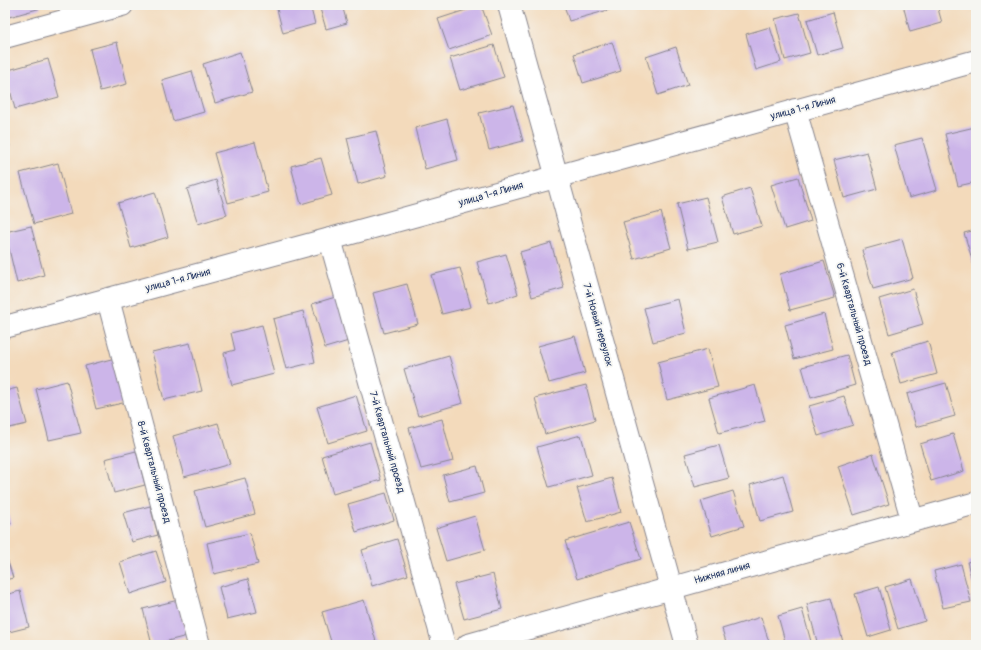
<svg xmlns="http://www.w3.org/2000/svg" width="981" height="650" viewBox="0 0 981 650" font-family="Pangolin,sans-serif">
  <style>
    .building { fill: #ccb5e9 }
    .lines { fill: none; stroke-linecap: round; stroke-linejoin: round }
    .street-casing { stroke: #87848c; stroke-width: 24 }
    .street { stroke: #fff; stroke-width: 22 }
    .labels { text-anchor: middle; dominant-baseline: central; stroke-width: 3.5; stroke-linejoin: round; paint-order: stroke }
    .street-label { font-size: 10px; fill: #1b2f5e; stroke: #f6f6f2 }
  </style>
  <rect width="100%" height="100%" fill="#f6f6f2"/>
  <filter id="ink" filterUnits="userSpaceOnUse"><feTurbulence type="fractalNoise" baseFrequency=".025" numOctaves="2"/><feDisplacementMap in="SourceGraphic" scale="8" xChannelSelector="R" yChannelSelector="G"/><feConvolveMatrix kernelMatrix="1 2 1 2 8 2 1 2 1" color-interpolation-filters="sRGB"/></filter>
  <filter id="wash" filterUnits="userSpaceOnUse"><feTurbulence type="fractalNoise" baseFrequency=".012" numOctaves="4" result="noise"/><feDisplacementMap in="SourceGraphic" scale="16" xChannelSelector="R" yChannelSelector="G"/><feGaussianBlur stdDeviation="0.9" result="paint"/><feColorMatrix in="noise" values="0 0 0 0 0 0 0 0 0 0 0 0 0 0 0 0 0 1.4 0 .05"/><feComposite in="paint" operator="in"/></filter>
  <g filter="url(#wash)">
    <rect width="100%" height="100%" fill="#f3dabb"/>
    <g id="blocks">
      <!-- building -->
      <g class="building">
        <path d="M6,5H40L41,8L9,17Z"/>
        <path d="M276,5H310L315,24L283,33Z"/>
        <path d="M319,5H342L347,23L326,29Z"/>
        <path d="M481,5L492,35L449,50L438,19Z"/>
        <path d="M564,5H611L612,9L569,21Z"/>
        <path d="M903,5H937L942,23L910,32Z"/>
        <path d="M833,12L843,48L817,55L807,20Z"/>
        <path d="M799,13L810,53L785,60L775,19Z"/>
        <path d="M770,27L781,62L756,70L746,34Z"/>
        <path d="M117,42L127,84L100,91L90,49Z"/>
        <path d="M612,42L621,71L583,83L574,54Z"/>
        <path d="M494,45L504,77L460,90L450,58Z"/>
        <path d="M676,47L688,85L658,95L646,57Z"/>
        <path d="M240,52L252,92L215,103L203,64Z"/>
        <path d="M48,59L59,97L15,109L5,71Z"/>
        <path d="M192,71L204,112L173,121L162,80Z"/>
        <path d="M513,105L523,141L489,150L479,113Z"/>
        <path d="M447,119L458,160L425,169L415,128Z"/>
        <path d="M975,127L976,182L958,186L945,134Z"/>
        <path d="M5,130L10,146L5,147Z"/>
        <path d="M376,131L387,176L358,184L347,138Z"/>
        <path d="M922,138L937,190L909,198L894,145Z"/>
        <path d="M255,142L268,192L228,203L214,153Z"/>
        <path d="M867,152L877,189L844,198L834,160Z"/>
        <path d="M321,158L332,195L301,204L291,166Z"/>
        <path d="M58,163L71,214L34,224L20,173Z"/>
        <path d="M798,177L811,221L785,229L771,185Z"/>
        <path d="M216,180L227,215L198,224L187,189Z"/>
        <path d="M750,188L762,226L733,234L722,197Z"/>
        <path d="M155,192L168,237L131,248L118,203Z"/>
        <path d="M706,197L718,242L688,249L677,204Z"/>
        <path d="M661,212L671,248L634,259L623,222Z"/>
        <path d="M31,226L44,275L17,283L5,232Z"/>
        <path d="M976,230V268L975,269L964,233Z"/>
        <path d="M902,239L913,278L873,289L862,250Z"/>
        <path d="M551,243L564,288L532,297L520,252Z"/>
        <path d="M506,254L518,294L489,303L477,262Z"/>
        <path d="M824,261L835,298L790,310L780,274Z"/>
        <path d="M460,268L471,307L442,314L431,275Z"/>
        <path d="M407,284L418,324L384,333L373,293Z"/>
        <path d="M913,289L923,324L889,334L879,299Z"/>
        <path d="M339,296L352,340L325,348L312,304Z"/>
        <path d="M678,299L686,333L653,342L644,308Z"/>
        <path d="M303,311L315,362L286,369L273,319Z"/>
        <path d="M824,314L833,349L794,359L785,325Z"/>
        <path d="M262,325L274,374L232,385L224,353L235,350L231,333Z"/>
        <path d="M575,336L585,373L549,383L538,346Z"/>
        <path d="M928,341L937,374L901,384L892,352Z"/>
        <path d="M190,343L202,391L164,400L152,352Z"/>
        <path d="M708,349L718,387L667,400L658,362Z"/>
        <path d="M847,355L855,385L811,398L802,367Z"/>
        <path d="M449,356L463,403L418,416L404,369Z"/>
        <path d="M115,358L127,402L96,409L85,366Z"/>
        <path d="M67,381L81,433L49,440L36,389Z"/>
        <path d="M946,383L955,416L916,427L907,394Z"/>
        <path d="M586,385L595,420L545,434L535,398Z"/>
        <path d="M755,385L765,421L719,433L709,398Z"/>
        <path d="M17,388L27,424L5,429V391Z"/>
        <path d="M356,395L367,431L328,443L317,407Z"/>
        <path d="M844,396L853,425L818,436L809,406Z"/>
        <path d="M442,419L453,461L421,469L409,428Z"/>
        <path d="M218,423L230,464L184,477L173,436Z"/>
        <path d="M953,434L964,471L931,481L920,444Z"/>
        <path d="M581,435L592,475L549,487L537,447Z"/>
        <path d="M370,442L381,480L333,494L322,456Z"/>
        <path d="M719,445L729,478L695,487L685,454Z"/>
        <path d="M136,451L145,485L114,493L105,459Z"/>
        <path d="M873,454L889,504L854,515L838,466Z"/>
        <path d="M477,466L484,493L450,502L443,475Z"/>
        <path d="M783,475L793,512L760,521L750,485Z"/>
        <path d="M245,478L255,514L205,527L195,491Z"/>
        <path d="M612,478L621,512L587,522L577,488Z"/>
        <path d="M733,491L744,526L712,536L701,501Z"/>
        <path d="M386,493L394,520L356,532L348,504Z"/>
        <path d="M5,504L11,524L5,526Z"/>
        <path d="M150,506L158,535L132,542L123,513Z"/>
        <path d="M475,516L485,550L446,561L436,528Z"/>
        <path d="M629,522L641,559L577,579L565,541Z"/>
        <path d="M250,533L258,564L214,574L207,543Z"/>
        <path d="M397,539L408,575L372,586L362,550Z"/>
        <path d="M156,551L166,582L130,594L120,562Z"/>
        <path d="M5,552L13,578L5,580Z"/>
        <path d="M976,560V594L967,562Z"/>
        <path d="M961,564L971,602L943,608L934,571Z"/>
        <path d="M493,574L502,609L464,619L454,584Z"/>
        <path d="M248,579L257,612L227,619L219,587Z"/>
        <path d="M912,579L925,621L898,629L885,587Z"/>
        <path d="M879,587L891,630L868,637L855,594Z"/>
        <path d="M20,591L29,627L5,633V595Z"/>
        <path d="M831,598L843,642L831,645H818L807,604Z"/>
        <path d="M178,600L187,636L152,645L143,609Z"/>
        <path d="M364,600L377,645H332L322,612Z"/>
        <path d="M802,609L812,645H786L778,616Z"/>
        <path d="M761,617L770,645H727L722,629Z"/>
      </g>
    </g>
  </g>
  <g filter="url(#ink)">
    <use href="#blocks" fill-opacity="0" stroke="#87848c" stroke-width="1"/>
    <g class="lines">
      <defs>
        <g id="street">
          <path d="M509,5L687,645"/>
          <path d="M5,37L122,5"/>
          <path d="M795,110L912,519"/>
          <path d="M330,239L444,645"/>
          <path d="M108,299L199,645"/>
          <path d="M5,327L330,239L976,61"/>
          <path d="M468,645L976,503"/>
        </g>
      </defs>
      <!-- street casing -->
      <use href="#street" class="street-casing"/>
      <!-- street -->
      <use href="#street" class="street"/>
    </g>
  </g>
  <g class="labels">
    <!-- street labels -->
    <g class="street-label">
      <text transform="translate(803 108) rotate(-15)">улица 1-я Линия</text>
      <text transform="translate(491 194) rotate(-16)">улица 1-я Линия</text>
      <text transform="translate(178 280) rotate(-15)">улица 1-я Линия</text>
      <text transform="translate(854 314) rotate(74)">6-й Квартальный проезд</text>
      <text transform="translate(598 325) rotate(74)">7-й Новый переулок</text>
      <text transform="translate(387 442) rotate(74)">7-й Квартальный проезд</text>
      <text transform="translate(154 472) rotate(75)">8-й Квартальный проезд</text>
      <text transform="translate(722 573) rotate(-16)">Нижняя линия</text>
    </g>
  </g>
  <!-- margin -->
  <rect width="981" height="650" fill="none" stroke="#f6f6f2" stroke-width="20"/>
</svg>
